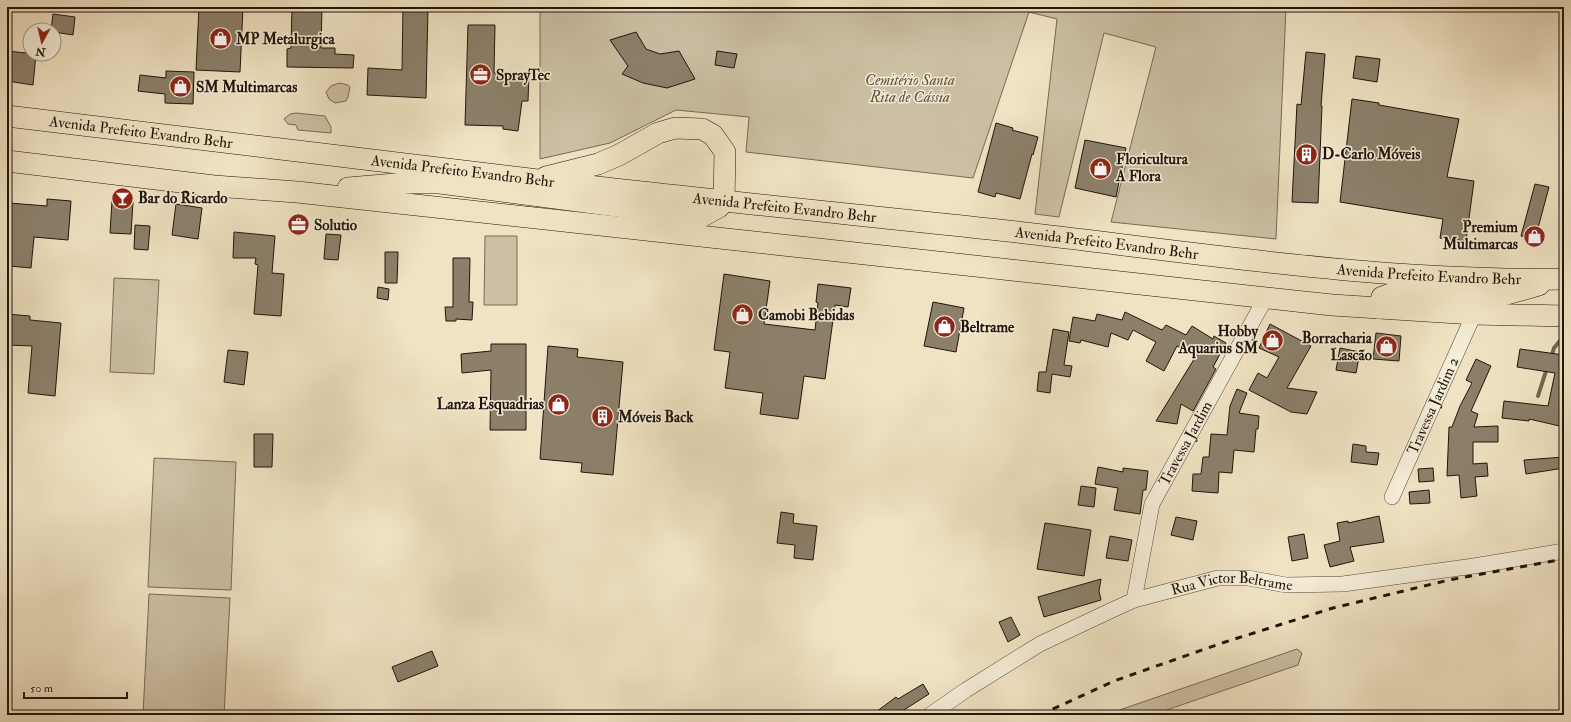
<svg xmlns="http://www.w3.org/2000/svg" width="1571" height="722" viewBox="0 0 1571 722" font-family="'IM FELL Double Pica',serif">
  <style>
    .green { fill: #ccc0a4; stroke: #766a58 }
    .lines { fill: none; stroke-linecap: round; stroke-linejoin: round }
    .stream { stroke: #726655; stroke-width: 4 }
    .building { fill: #8c806b; stroke: #1f140c }
    .minor-casing { stroke: #53483a; stroke-width: 16 }
    .highway-casing { stroke: #1f140c; stroke-width: 22 }
    .minor { stroke: #f5edd8; stroke-width: 15 }
    .highway { stroke: #f0e3c3; stroke-width: 21 }
    .rail { stroke: #1f140c; stroke-width: 3; stroke-dasharray: 7 7; stroke-linecap: butt }
    .labels { text-anchor: middle; dominant-baseline: central; stroke-width: 3; stroke-linejoin: round; paint-order: stroke }
    .poi-label { font-size: 15px; font-weight: bold; fill: #1f140c; stroke: #f5edd8; text-anchor: start }
    .park-label { font-size: 15px; font-style: italic; fill: #5c5041; stroke: #f5edd8 }
    .street-label { font-size: 15px; fill: #1f140c; stroke: #f5edd8 }
  </style>
  <rect width="100%" height="100%" fill="#f0e3c3"/>
  <filter id="stains"><feTurbulence type="fractalNoise" baseFrequency=".005" numOctaves="4"/><feColorMatrix values="0 0 0 0 .2 0 0 0 0 .09 0 0 0 0 .02 0 0 0 .5 -.17"/></filter>
  <radialGradient id="worn" r=".72"><stop offset=".6" stop-color="#630" stop-opacity="0"/><stop offset="1" stop-color="#630" stop-opacity=".3"/></radialGradient>
  <!-- green -->
  <g class="green">
    <path d="M540,7H1286L1276,239L1111,222L1156,47L1104,33L1059,217L1035,214L1057,19L1029,12L973,178L746,152L749,117L676,110L610,143L540,159Z"/>
    <path d="M339,83L348,85L350,87L348,97L346,101L335,103L329,99L326,92L331,86Z"/>
    <path d="M296,113L325,116L331,127V133L298,130L296,125L288,124L284,119L290,114Z"/>
    <path d="M485,236H517V305H484Z"/>
    <path d="M114,278L159,280L154,374L110,372Z"/>
    <path d="M154,458L236,462L231,590L148,587Z"/>
    <path d="M149,594L230,598L224,715H143Z"/>
    <path d="M1297,649L1302,653L1298,665L1152,715H1105Z"/>
  </g>
  <g class="lines">
    <!-- stream -->
    <g class="stream">
      <path d="M1551,358L1554,348L1564,336"/>
      <path d="M1538,396L1547,368"/>
    </g>
  </g>
  <!-- building -->
  <g class="building">
    <path d="M199,7H243L240,72L196,70Z"/>
    <path d="M292,7H322L321,48H335V54L354,55L353,68L287,67V49L291,48Z"/>
    <path d="M403,7H428L426,98L367,95L368,68L402,70Z"/>
    <path d="M53,14L75,17L73,35L54,32V30H51Z"/>
    <path d="M468,25H495L494,73L529,74L528,101H522L518,131L503,129V126L465,125Z"/>
    <path d="M636,32L646,49L660,54L679,51L695,79L667,88L643,83L622,74L628,66L610,40Z"/>
    <path d="M7,51L36,54L33,85L7,81Z"/>
    <path d="M717,51L737,54L734,68L715,65Z"/>
    <path d="M1306,52L1325,54L1321,106H1322L1318,203L1292,202L1297,104L1301,105Z"/>
    <path d="M1356,56L1380,59L1377,82L1353,78Z"/>
    <path d="M166,71L194,72L193,104L165,103V94L138,91L140,75L166,78Z"/>
    <path d="M1352,99L1379,103V105L1459,119L1447,177L1474,181L1466,241L1440,238L1443,219L1340,202Z"/>
    <path d="M996,123L1013,128L1012,130L1038,137L1033,155L1032,154L1020,199L996,193L995,197L978,192Z"/>
    <path d="M1085,140L1126,148L1116,197L1075,188Z"/>
    <path d="M1535,184L1549,187L1535,239L1521,236Z"/>
    <path d="M47,199L71,201L68,240L34,237L31,268L9,266L11,246H7L9,203L47,206Z"/>
    <path d="M112,201L133,202L131,234L110,233Z"/>
    <path d="M176,204L202,208L198,239L172,235Z"/>
    <path d="M135,225L150,226L148,250L134,249Z"/>
    <path d="M234,232L275,236L272,273L284,274L281,316L254,314L258,265L255,264L256,258H233Z"/>
    <path d="M326,234L341,235L338,260L324,259Z"/>
    <path d="M385,252H398L397,283H385Z"/>
    <path d="M453,258H470L469,302H473L472,320L456,319V321H446L445,307H453Z"/>
    <path d="M724,274L770,281L764,324L815,330L818,303L816,302L818,284L851,288L848,307L835,305L825,379L804,376L798,419L760,414L763,393L725,388L730,352L714,350Z"/>
    <path d="M378,287L389,289L388,300L377,298Z"/>
    <path d="M933,302L964,308L956,352L924,346Z"/>
    <path d="M1125,312L1162,330L1166,325L1186,335L1192,326L1213,339L1214,336L1226,343L1213,367L1216,369L1193,411L1181,404L1177,424L1156,421L1196,356L1177,346L1164,371L1146,361L1156,342L1133,330L1128,340L1111,333L1108,347L1081,340L1080,343L1069,341L1073,317L1095,321L1097,314L1122,320Z"/>
    <path d="M7,314L30,316V320L61,323L55,396L28,393L32,346L7,345Z"/>
    <path d="M1270,324L1311,346L1287,388L1317,392L1307,414L1291,412L1249,390L1258,373L1267,378L1279,357L1259,348Z"/>
    <path d="M1053,329L1069,332L1064,365L1072,366L1070,377L1052,374L1050,393L1037,391L1039,372H1046Z"/>
    <path d="M1376,333L1401,336L1399,361L1373,359Z"/>
    <path d="M491,344H526V430H490L491,370L462,373L461,354L491,351Z"/>
    <path d="M548,346L578,349L577,357L623,362L613,475L581,472L582,463L540,459Z"/>
    <path d="M1340,348L1360,352L1356,373L1336,370Z"/>
    <path d="M1520,349L1564,355V427L1529,419V421L1502,418L1504,401L1548,406L1555,373L1517,367Z"/>
    <path d="M228,350L248,352L244,385L224,382Z"/>
    <path d="M1476,359L1491,366L1471,411L1478,414L1474,427L1498,426V442H1473V464L1487,463L1488,476L1475,477L1477,496L1461,498L1459,475L1447,476L1449,427H1452L1460,406L1472,383L1466,380Z"/>
    <path d="M1237,389L1247,393L1239,413L1259,416L1258,429H1256L1254,452L1234,450L1232,473L1219,472L1218,493L1192,491L1193,474H1201L1203,457H1209L1211,434L1227,435L1230,406Z"/>
    <path d="M254,434H273L272,467H254Z"/>
    <path d="M1353,444L1366,446V452L1379,453L1377,465L1351,462Z"/>
    <path d="M1564,457V468L1526,474L1524,460Z"/>
    <path d="M1098,467L1123,472V468L1148,471L1146,490H1143L1140,514L1114,510L1118,488L1095,484Z"/>
    <path d="M1433,468L1434,481L1419,482L1418,469Z"/>
    <path d="M1081,486L1096,488L1094,507L1078,505Z"/>
    <path d="M1429,490L1430,503L1410,504L1409,492Z"/>
    <path d="M781,512L794,514L793,523L817,526L813,560L794,558L795,545L777,543Z"/>
    <path d="M1379,516L1384,542L1350,547L1354,561L1330,567L1324,545L1340,541L1337,523L1348,521V523Z"/>
    <path d="M1176,517L1197,521L1193,540L1171,535Z"/>
    <path d="M1045,523L1091,530L1084,576L1037,569Z"/>
    <path d="M1304,534L1308,558L1292,561L1288,537Z"/>
    <path d="M1110,536L1132,540L1128,561L1106,558Z"/>
    <path d="M1101,579L1099,591L1101,600L1044,617L1038,597Z"/>
    <path d="M1011,617L1020,635L1008,642L999,622Z"/>
    <path d="M432,651L438,666L398,682L392,667Z"/>
    <path d="M923,684L929,694L896,715H872L896,697L898,699Z"/>
  </g>
  <g class="lines">
    <defs>
      <g id="minor">
        <path id="s1" d="M1392,497L1474,314"/>
        <path id="s2" d="M1134,600L1152,504L1266,297"/>
        <path id="s3" d="M930,715L966,690L1040,644L1110,611L1134,600L1218,578H1248L1286,585L1343,584L1474,566L1564,551"/>
      </g>
      <g id="highway">
        <path id="s4" d="M7,116C184,137 361,159 538,180C695,199 851,214 1008,231C1192,252 1378,282 1564,279"/>
        <path d="M7,161L214,186L297,192L1332,305L1474,314L1564,316"/>
        <path d="M348,188L407,183H440L701,217L719,207L724,201L725,152L713,135L702,129L675,128L658,133L619,155L598,164L546,177"/>
        <path d="M1379,308L1382,297L1393,293L1408,292L1500,296L1539,285"/>
      </g>
    </defs>
    <!-- minor casing -->
    <use href="#minor" class="minor-casing"/>
    <!-- highway casing -->
    <use href="#highway" class="highway-casing"/>
    <!-- minor -->
    <use href="#minor" class="minor"/>
    <!-- highway -->
    <use href="#highway" class="highway"/>
    <!-- rail -->
    <path class="rail" d="M1040,715L1114,681L1222,643L1333,608L1449,580L1564,559"/>
  </g>
  <!-- icons -->
  <defs>
    <symbol id="shop-disc" viewBox="-11 -11 22 22"><circle r="9.5" fill="#8f2418" stroke="#f5edd8"/><path d="M-5-2.5h2.3a2.7 3.5 0 0 1 5.4 0H5L5.5 6h-11ZM-1.5-2.5h3a1.5 2.3 0 0 0-3 0Z" fill="#fff"/></symbol>
    <symbol id="office-disc" viewBox="-11 -11 22 22"><circle r="9.5" fill="#8f2418" stroke="#f5edd8"/><path d="M-6-3h4V-5.5h4V-3h4V5H-6ZM-1-4.5V-3h2v-1.5ZM-6 0V1H6V0Z" fill="#fff"/></symbol>
    <symbol id="building-disc" viewBox="-11 -11 22 22"><circle r="9.5" fill="#8f2418" stroke="#f5edd8"/><path d="M-4-6H4V6H1V3H-1V6H-4ZM-2.5-4.3h1.7v1.8h-1.7ZM.8-4.3h1.7v1.8H.8ZM-2.5-1h1.7V.8h-1.7ZM.8-1h1.7V.8H.8Z" fill="#fff"/></symbol>
    <symbol id="bar-disc" viewBox="-11 -11 22 22"><circle r="9.5" fill="#8f2418" stroke="#f5edd8"/><path d="M-6-5H6L.8 .8V4.5H3.5V6h-7V4.5H-.8V.8Z" fill="#fff"/></symbol>
  </defs>
  <g fill-rule="evenodd">
    <use href="#shop-disc" x="208" y="26" width="25" height="25"/>
    <use href="#office-disc" x="468" y="62" width="25" height="25"/>
    <use href="#shop-disc" x="168" y="74" width="25" height="25"/>
    <use href="#building-disc" x="1294" y="142" width="25" height="25"/>
    <use href="#shop-disc" x="1088" y="156" width="25" height="25"/>
    <use href="#bar-disc" x="110" y="186" width="25" height="25"/>
    <use href="#office-disc" x="286" y="212" width="25" height="25"/>
    <use href="#shop-disc" x="1522" y="224" width="25" height="25"/>
    <use href="#shop-disc" x="730" y="302" width="25" height="25"/>
    <use href="#shop-disc" x="932" y="314" width="25" height="25"/>
    <use href="#shop-disc" x="1260" y="328" width="25" height="25"/>
    <use href="#shop-disc" x="1374" y="334" width="25" height="25"/>
    <use href="#shop-disc" x="546" y="392" width="25" height="25"/>
    <use href="#building-disc" x="590" y="404" width="25" height="25"/>
  </g>
  <g class="labels">
    <!-- poi labels -->
    <g class="poi-label">
      <text x="236" y="39">MP Metalurgica</text>
      <text x="496" y="75">SprayTec</text>
      <text x="196" y="87">SM Multimarcas</text>
      <text x="1322" y="154">D-Carlo Móveis</text>
      <text x="1116" y="159">Floricultura<tspan x="1116" dy="17">A Flora</tspan></text>
      <text x="138" y="198">Bar do Ricardo</text>
      <text x="314" y="225">Solutio</text>
      <text x="1518" y="227" text-anchor="end">Premium<tspan x="1518" dy="17">Multimarcas</tspan></text>
      <text x="758" y="315">Camobi Bebidas</text>
      <text x="960" y="327">Beltrame</text>
      <text x="1258" y="331" text-anchor="end">Hobby<tspan x="1258" dy="17">Aquarius SM</tspan></text>
      <text x="1372" y="338" text-anchor="end">Borracharia<tspan x="1372" dy="17">Lascão</tspan></text>
      <text x="544" y="404" text-anchor="end">Lanza Esquadrias</text>
      <text x="618" y="417">Móveis Back</text>
    </g>
    <!-- park labels -->
    <g class="park-label">
      <text x="910" y="80">Cemitério Santa<tspan x="910" dy="17">Rita de Cássia</tspan></text>
    </g>
    <!-- street labels -->
    <g class="street-label">
      <text stroke="none"><textPath href="#s4" startOffset="135">Avenida Prefeito Evandro Behr</textPath></text>
      <text stroke="none"><textPath href="#s4" startOffset="459">Avenida Prefeito Evandro Behr</textPath></text>
      <text stroke="none"><textPath href="#s4" startOffset="783">Avenida Prefeito Evandro Behr</textPath></text>
      <text stroke="none"><textPath href="#s4" startOffset="1107">Avenida Prefeito Evandro Behr</textPath></text>
      <text stroke="none"><textPath href="#s4" startOffset="1431">Avenida Prefeito Evandro Behr</textPath></text>
      <text stroke="none"><textPath href="#s1" startOffset="100">Travessa Jardim 2</textPath></text>
      <text stroke="none"><textPath href="#s2" startOffset="167">Travessa Jardim</textPath></text>
      <text stroke="none"><textPath href="#s3" startOffset="335">Rua Victor Beltrame</textPath></text>
    </g>
  </g>
  <!-- margin -->
  <rect width="1571" height="722" fill="none" stroke="#f0e3c3" stroke-width="24"/>
  <rect x="8" y="8" width="1555" height="706" fill="none" stroke="#1f140c" stroke-width="2"/>
  <rect x="12" y="12" width="1547" height="698" fill="none" stroke="#1f140c"/>
  <!-- north arrow -->
  <g transform="translate(42 42) rotate(188)"><circle r="19" fill="#f5edd8" stroke="#9f9686"/>
  <path d="M0-3L7 15L0 10L-7 15Z" fill="#8f2418"/>
  <text y="-6" font-size="11" font-weight="bold" text-anchor="middle" fill="#1f140c">N</text>
  </g>
  <!-- scale -->
  <path d="M24 692v6h103v-6" fill="none" stroke="#1f140c" stroke-width="2"/>
  <text x="30" y="692" font-size="12" fill="#1f140c" stroke="#f5edd8" stroke-width="3" paint-order="stroke">50 m</text>
  <rect width="100%" height="100%" filter="url(#stains)"/>
  <rect width="100%" height="100%" fill="url(#worn)"/>
</svg>
